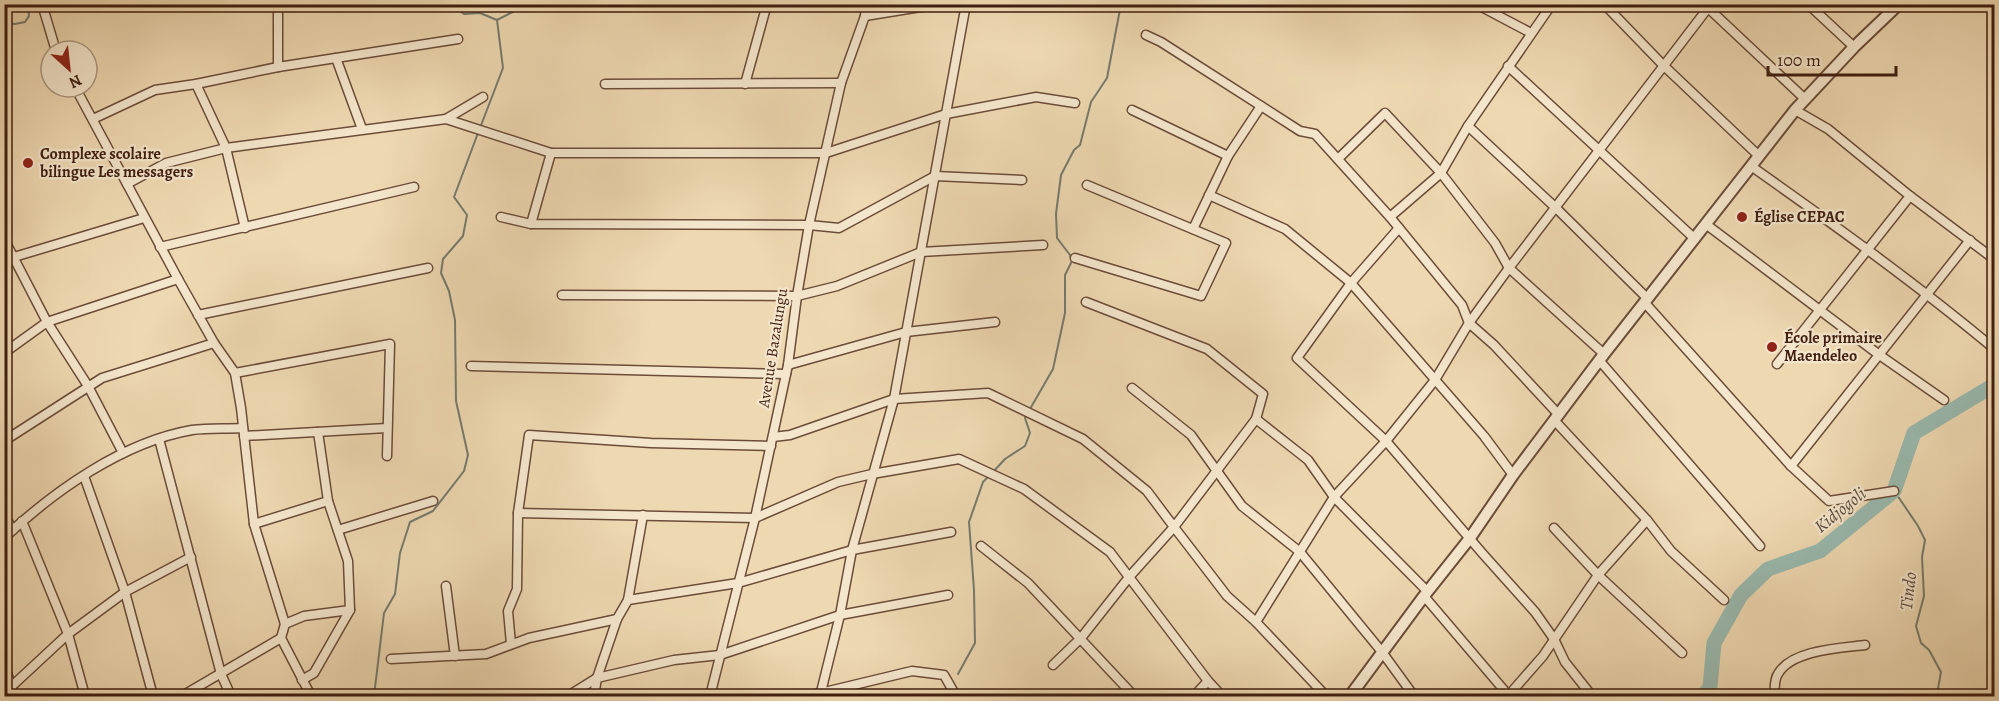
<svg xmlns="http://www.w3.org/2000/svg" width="1999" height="701" viewBox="0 0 1999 701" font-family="Alegreya,serif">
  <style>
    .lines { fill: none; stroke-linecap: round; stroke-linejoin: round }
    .stream { stroke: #757b6f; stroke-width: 2 }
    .river { stroke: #99b9ae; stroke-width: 15 }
    .minor-casing { stroke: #6b4c39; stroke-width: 11 }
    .tertiary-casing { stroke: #6b4c39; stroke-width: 14 }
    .minor { stroke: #f4e6cc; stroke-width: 8 }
    .tertiary { stroke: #f4e6cc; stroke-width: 10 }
    .poi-dot { fill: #8f2418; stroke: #f4e6cc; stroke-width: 2 }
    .labels { text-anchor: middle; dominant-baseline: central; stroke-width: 4.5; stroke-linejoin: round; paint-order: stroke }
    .poi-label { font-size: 16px; font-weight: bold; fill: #3f1e11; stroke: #f4e6cc; text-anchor: start }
    .street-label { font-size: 16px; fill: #3f1e11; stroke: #f4e6cc }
    .water-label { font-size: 18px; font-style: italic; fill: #5a4c40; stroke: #f4e6cc }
  </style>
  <rect width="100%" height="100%" fill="#eed8b1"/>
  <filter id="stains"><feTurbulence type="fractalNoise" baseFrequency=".00333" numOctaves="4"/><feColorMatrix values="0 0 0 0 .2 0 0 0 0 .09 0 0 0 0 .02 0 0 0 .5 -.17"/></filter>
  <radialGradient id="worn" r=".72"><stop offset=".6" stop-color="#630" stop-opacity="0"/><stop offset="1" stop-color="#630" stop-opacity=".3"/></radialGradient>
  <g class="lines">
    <!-- stream -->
    <g class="stream">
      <path d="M451,4L464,14L480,13L497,20L528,4"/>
      <path d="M4,16L8,23L15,24L25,22L29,16L28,4"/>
      <path d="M480,128L503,68L497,20"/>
      <path d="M1030,409L1053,369L1065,313V275L1072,261L1070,255L1057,238L1056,214L1061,175L1074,150L1080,145L1091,102L1107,78L1121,4"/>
      <path d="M993,472L1005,459L1025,446L1030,433L1025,418L1027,414"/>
      <path d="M1895,492L1918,526L1925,540L1922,557L1924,596L1916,626L1921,643L1929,650L1941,672L1937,694L1939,696"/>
      <path d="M958,674L975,643L974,590L969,522L983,482L989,476"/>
      <path d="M374,696L384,613L395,594L400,553L410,522L433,511L464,471L468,455L456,401L455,320L449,291L441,273L443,259L463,236L467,215L454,197L478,133"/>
    </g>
    <!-- river -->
    <path class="river" d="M1703,696L1710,687L1714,643L1741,595L1768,569L1820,551L1894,491L1914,433L1994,385"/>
    <defs>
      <g id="minor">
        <path d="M42,4L56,51"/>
        <path d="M278,4V67"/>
        <path d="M1042,4L1058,5"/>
        <path d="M1476,4L1531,33"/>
        <path d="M1604,4L1663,65L1759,156"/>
        <path d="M1808,4L1854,47"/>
        <path d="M1705,5L1805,99"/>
        <path d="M865,16L939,4"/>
        <path d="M1146,35L1161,42L1300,131L1315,134L1390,217L1462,305L1469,323L1494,345L1559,415"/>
        <path d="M336,58L362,129"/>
        <path d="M1508,66L1695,239"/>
        <path d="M196,84L226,148L245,228"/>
        <path d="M605,84L841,83"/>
        <path d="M745,84L767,4"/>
        <path d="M75,87L178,279L214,343L235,373L241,408L254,524L285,624L281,638L182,696"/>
        <path d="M1132,110L1228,156"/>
        <path d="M1795,110L1828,129L1910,196L1994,259"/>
        <path d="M93,119L155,90L196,84L278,67L458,39"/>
        <path d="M446,119L483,97"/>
        <path d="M1468,126L1556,208L1648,299"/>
        <path d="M1339,158L1385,113L1441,173L1495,243L1509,268L1604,354"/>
        <path d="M1751,166C1833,224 1914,282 1991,346"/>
        <path d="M127,184L166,163L226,148L446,119L551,153H826L946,114L1036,97L1075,103"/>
        <path d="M1209,195L1285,229L1351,283L1484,436L1513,475"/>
        <path d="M501,217L531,224L809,225L839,228L935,176L1022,180"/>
        <path d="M1390,217L1441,173L1468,126L1552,4"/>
        <path d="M531,224L551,153"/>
        <path d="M1707,225L1878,354L1944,400"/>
        <path d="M1399,228L1351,283L1297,358L1386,441L1483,554L1535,612L1554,639L1565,662L1592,696"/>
        <path d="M1193,229L1228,156L1261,106"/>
        <path d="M4,239L47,322L88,386L123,453"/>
        <path d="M160,247L414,187"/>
        <path d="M14,257L144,218"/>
        <path d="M1075,258L1201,296L1226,243L1087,185"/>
        <path d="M562,295L797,296L837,286L921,252L1043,245"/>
        <path d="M1086,302L1207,349L1263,394L1256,419L1174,527L1227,596L1256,622L1326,696"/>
        <path d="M1645,303L1791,466L1829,501L1894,491"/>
        <path d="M198,315L428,268"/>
        <path d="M4,353L47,322L178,279"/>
        <path d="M1599,360L1760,546"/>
        <path d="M1777,364L1910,196"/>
        <path d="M788,365L906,332L995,322"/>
        <path d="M471,366L786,374"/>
        <path d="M235,373L390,344L387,456"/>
        <path d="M1132,388L1191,435L1242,506L1300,552L1382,652L1414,696"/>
        <path d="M1256,419L1308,460L1334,497L1427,591"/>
        <path d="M1555,421L1647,520L1671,551L1724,600"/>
        <path d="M244,436L387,428"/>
        <path d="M773,437L790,435L894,399L988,393L1083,439L1147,491L1174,527L1130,576L1081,638L1053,665"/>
        <path d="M159,439L221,674L231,696"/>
        <path d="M4,441L102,378L214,343"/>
        <path d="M1791,466L1970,240"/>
        <path d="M84,476L125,592L153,696"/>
        <path d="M518,513L755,518L838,482L872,474L959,459L1024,489L1110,552L1208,681L1222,696"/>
        <path d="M4,515L13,530"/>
        <path d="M22,521L68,634L85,696"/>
        <path d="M254,524L328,501"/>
        <path d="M1554,528L1598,575L1682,653"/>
        <path d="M338,530L433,501"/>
        <path d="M4,538C54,491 123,442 192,430C208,428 226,429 243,428"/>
        <path d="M981,546L1028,583L1134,696"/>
        <path d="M446,586L455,656"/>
        <path d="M1424,596L1509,696"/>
        <path d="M628,600L738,583L852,550L951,532"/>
        <path d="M1256,622L1334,497L1386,441L1435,380L1469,323L1509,268L1711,4"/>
        <path d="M285,624L304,616L350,610"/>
        <path d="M281,638L311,696"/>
        <path d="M511,644L508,611L517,589L518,513L529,435L651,443L771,446"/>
        <path d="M391,659L486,654L529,638L617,619"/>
        <path d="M4,663L14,696"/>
        <path d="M302,680L314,673L350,610L348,561L328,501L318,432"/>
        <path d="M12,686L68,634L125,592L191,557"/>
        <path d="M568,696L597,678L674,660L720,655L840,615L948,595"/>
        <path d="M594,696L597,678L617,619L628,600L643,515"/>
        <path d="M710,696L755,518L788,365L797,296L809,225L841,83L865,16L867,4"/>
        <path d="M808,696L912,671L944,675L956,696"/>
        <path d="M820,696L840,615L852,550L894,399L966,4"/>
        <path d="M1194,696L1208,681"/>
        <path d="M1508,696L1543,656L1598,575L1647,520"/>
        <path d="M1774,696C1775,690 1774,679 1778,674C1791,650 1841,648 1865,645"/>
      </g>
      <path id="tertiary" d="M1350,696L1424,596L1470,538L1513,475L1604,354L1795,110L1854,47L1899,4"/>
    </defs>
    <!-- minor casing -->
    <use href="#minor" class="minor-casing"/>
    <!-- tertiary casing -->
    <use href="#tertiary" class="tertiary-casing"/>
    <!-- minor -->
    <use href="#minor" class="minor"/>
    <!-- tertiary -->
    <use href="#tertiary" class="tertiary"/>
  </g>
  <!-- markers -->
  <g class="poi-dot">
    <circle cx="28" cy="163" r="6"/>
    <circle cx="1742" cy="217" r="6"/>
    <circle cx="1772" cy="347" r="6"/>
  </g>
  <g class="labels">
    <!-- poi labels -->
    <g class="poi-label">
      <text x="40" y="154">Complexe scolaire<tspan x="40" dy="18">bilingue Les messagers</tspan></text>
      <text x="1754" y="217">Église CEPAC</text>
      <text x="1784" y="338">École primaire<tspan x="1784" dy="18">Maendeleo</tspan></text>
    </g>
    <!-- street labels -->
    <g class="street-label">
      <text transform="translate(773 348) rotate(-81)">Avenue Bazalungu</text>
    </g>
    <!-- water labels -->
    <g class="water-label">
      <text transform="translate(1840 510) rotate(-39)">Kidjogoli</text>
      <text transform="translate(1908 591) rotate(-83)">Tindo</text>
    </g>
  </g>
  <!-- margin -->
  <rect width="1999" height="701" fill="none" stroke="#eed8b1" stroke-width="24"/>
  <rect x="6" y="6" width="1987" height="689" fill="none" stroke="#3f1e11" stroke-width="3"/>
  <rect x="12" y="12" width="1975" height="677" fill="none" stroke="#3f1e11" stroke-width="1.5"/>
  <!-- north arrow -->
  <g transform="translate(69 69) rotate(153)"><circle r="28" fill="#f4e6cc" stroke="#ac9681" stroke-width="1.5"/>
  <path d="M0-4.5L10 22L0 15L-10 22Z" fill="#8f2418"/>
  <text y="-9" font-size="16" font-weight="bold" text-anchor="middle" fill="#3f1e11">N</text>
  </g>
  <!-- scale -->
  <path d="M1768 66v9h128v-9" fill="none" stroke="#3f1e11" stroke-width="3"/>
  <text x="1777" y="66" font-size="18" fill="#3f1e11" stroke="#f4e6cc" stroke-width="4.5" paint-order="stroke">100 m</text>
  <rect width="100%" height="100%" filter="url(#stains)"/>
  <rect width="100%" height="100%" fill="url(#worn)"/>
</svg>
